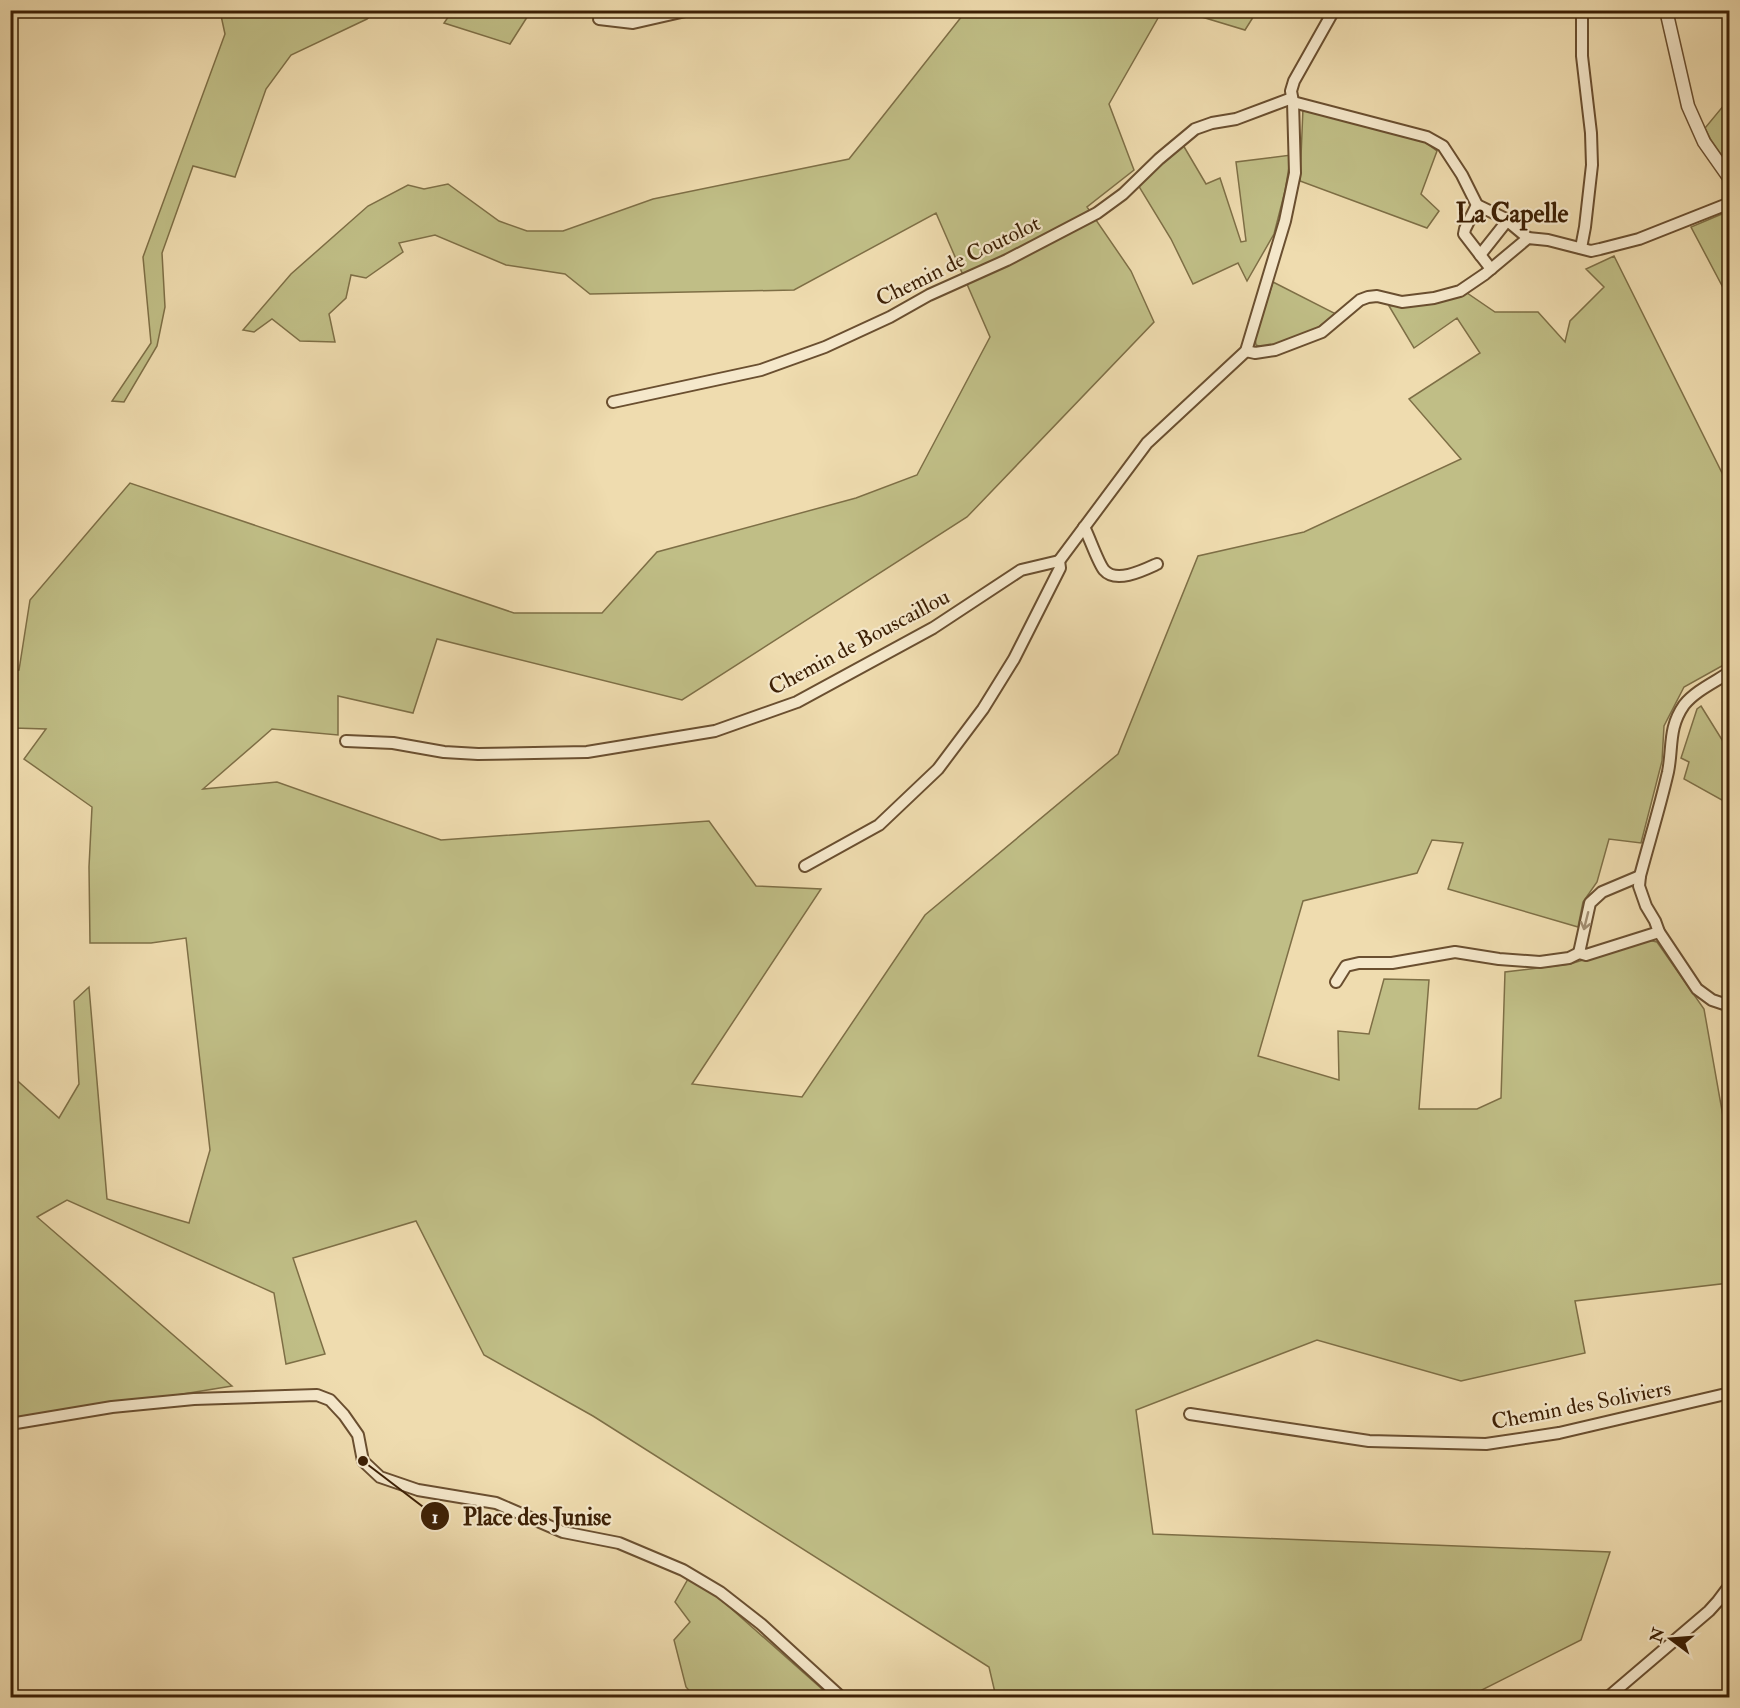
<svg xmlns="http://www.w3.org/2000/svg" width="1740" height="1708" viewBox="0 0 1740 1708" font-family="'IM FELL Double Pica',serif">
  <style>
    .green { fill: #c0be86; stroke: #7e6f46; stroke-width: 1.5 }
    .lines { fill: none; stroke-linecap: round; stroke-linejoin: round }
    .minor-casing { stroke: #6a4f30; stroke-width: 14 }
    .tertiary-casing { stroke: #6a4f30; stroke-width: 15 }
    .minor { stroke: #f5e8cb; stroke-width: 10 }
    .tertiary { stroke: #f5e8cb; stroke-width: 12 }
    .oneway { stroke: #a28e72 }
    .labels { text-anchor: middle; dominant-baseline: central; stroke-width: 4.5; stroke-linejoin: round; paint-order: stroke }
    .street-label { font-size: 22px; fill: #3d2005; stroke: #f5e8cb }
    .quarter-label { font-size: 26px; font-weight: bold; fill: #3d2005; stroke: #f5e8cb }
    .leader { fill: none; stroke: #3d2005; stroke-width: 2 }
    .callout-dot { fill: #3d2005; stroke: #f5e8cb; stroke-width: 2 }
    .mark-label { font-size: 18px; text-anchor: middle; font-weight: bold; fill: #fff }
    .callout-label { font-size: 24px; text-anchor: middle; font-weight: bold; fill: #3d2005; stroke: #f5e8cb; stroke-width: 4.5; stroke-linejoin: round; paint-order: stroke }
  </style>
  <rect width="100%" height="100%" fill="#efdcaf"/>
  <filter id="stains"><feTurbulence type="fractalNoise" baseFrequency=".00333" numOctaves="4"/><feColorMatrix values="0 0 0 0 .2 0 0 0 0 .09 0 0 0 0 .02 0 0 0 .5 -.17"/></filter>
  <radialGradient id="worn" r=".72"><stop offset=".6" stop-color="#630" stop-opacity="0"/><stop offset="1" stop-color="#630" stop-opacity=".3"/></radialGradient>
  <!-- green -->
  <g class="green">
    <path d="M299,10L300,13L307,10L376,11L367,19L291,55L266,89L235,177L193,166L162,253L165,307L157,346L124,402L112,401L151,343L143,257L225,34L220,11Z"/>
    <path d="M453,10H531V11L510,44L444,23Z"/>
    <path d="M966,11H1162L1109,104L1134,170L1087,207L1131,271L1154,322L967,517L682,700L437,639L413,713L338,696V735L272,729L203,789L277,782L441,840L709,821L756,886L821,889L692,1084L802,1097L925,915L1118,754L1198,556L1304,532L1461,459L1409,399L1480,353L1457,318L1414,348L1389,306L1467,293L1495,312H1538L1565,342L1570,321L1604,287L1586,269L1614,256L1729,487V662L1684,687L1664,726L1662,761L1641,843L1609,839L1597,882L1583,902L1578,927L1448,889L1463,843L1432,840L1417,873L1303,901L1258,1056L1339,1080L1338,1031L1369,1034L1384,979L1429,980L1419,1109H1477L1501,1098L1505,972L1570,964L1648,940L1657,942L1704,1009L1727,1139H1729V1283L1575,1301L1585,1353L1461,1381L1317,1340L1136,1410L1153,1534L1610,1552L1581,1640L1468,1697H996L989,1667L593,1416L484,1355L416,1221L293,1258L325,1354L286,1364L274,1293L67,1200L37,1217L232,1386L11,1422V1075L59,1118L79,1084L74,1001L89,987L107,1199L189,1223L210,1150L186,938L151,943H90L89,867L92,807L24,759L46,729L13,728L11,731V670H19L30,600L130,483L514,613H602L657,552L856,498L917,475L990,337L936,213L794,290L590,294L565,274L506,265L435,235L399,243L403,252L366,278L351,275L346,298L329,314L335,342L300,341L272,319L254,332L243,330L291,274L368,206L408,185L424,189L448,184L499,221L527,231H563L653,199L849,159Z"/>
    <path d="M1182,11H1257L1245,30Z"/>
    <path d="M1729,99V166L1711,140L1705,128Z"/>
    <path d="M1303,108L1422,140L1437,151L1421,194L1439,211L1427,228L1300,181Z"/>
    <path d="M1183,145L1206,184L1220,178L1241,242L1246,241L1236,162L1291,155L1285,191L1274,234L1247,281L1238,263L1193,284L1171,239L1138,185Z"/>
    <path d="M1729,211H1730L1729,299L1691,227Z"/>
    <path d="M1273,282L1336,314C1328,320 1320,327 1312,331C1300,336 1267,351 1256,345L1255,338Z"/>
    <path d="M1701,706L1729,751V804L1684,779L1689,762L1681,758L1697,709Z"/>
    <path d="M688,1579L717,1596L831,1697H695L686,1687L674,1640L690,1622L675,1602Z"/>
  </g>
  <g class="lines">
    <defs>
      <g id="minor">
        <path d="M599,19L633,23L690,10"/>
        <path d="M1293,102L1427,137L1443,146L1462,175L1477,205"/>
        <path d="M1581,248L1585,227L1592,165L1591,133L1582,56V10"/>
        <path d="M1480,255L1507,221"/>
        <path d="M1491,269L1464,234L1465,229L1477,205L1504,218L1528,238"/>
        <path d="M1246,351L1255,353L1275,350L1322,332L1360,300L1368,297L1377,296L1402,302L1434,298L1460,291L1485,274L1528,238L1548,240L1591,251L1600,249L1639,239L1730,203"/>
        <path d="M613,402L761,370L825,347L890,317L929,295L1007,260L1097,213L1123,194L1159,159L1195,129L1212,123L1236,119L1292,98"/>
        <path d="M1084,527C1089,536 1098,563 1104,570C1116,584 1144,570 1157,564"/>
        <path d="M1059,561L1147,443L1246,351L1285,221L1295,173L1293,102L1291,91L1294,81L1334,10"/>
        <path d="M1730,672C1715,682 1695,691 1684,705C1668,728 1673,747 1668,772C1660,807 1649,842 1640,876L1639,886L1646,906L1655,921L1659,932L1697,989L1712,1000L1730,1006"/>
        <path d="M346,741L393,743L444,752L478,754L587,752L715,731L797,702L933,628L1021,570L1059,561"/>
        <path d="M805,866L879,825L938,769L983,709L1014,659L1060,568L1059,561"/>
        <path d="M1579,953L1590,903L1602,892L1640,876"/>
        <path d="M1336,982L1346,966L1359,963H1392L1455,952L1499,959L1540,962L1569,958L1579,953L1586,955L1659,932"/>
        <path d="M1190,1414L1369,1441L1486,1444L1559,1433L1730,1393"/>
        <path d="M10,1424L112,1407L194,1399L317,1395L330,1400L344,1415L358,1435L363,1461L380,1477L418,1490L496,1503L563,1532L619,1543L683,1570L720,1592L761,1624L842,1698"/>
        <path d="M1607,1698L1709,1611L1718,1601L1730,1585"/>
      </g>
      <path id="tertiary" d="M1666,10L1688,106L1704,142L1730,179"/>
    </defs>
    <!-- minor casing -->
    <use href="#minor" class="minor-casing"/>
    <!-- tertiary casing -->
    <use href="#tertiary" class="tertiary-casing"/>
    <!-- minor -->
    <use href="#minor" class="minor"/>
    <!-- tertiary -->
    <use href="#tertiary" class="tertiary"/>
  </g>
  <!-- one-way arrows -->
  <defs><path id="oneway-shaft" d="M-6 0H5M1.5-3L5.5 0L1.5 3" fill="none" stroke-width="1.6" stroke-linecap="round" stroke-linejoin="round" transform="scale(1.5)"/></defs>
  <use class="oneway" href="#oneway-shaft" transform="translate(1586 921) rotate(104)"/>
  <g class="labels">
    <!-- street labels -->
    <g class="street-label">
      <text transform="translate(958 261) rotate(-26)">Chemin de Coutolot</text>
      <text transform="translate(859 642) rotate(-28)">Chemin de Bouscaillou</text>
      <text transform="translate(1581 1405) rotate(-11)">Chemin des Soliviers</text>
    </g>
    <!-- quarter labels -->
    <g class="quarter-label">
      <text x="1512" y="214">La Capelle</text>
    </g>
  </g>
  <!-- callouts -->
  <path class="leader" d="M363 1461L435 1516"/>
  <g class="callout-dot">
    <circle cx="363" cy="1461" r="6"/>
    <circle cx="435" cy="1516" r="15"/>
  </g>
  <g class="mark-label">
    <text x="435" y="1523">1</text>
  </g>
  <g class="callout-label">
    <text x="537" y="1525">Place des Junise</text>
  </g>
  <!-- margin -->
  <rect width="1740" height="1708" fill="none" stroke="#efdcaf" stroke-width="36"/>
  <rect x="12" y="12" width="1716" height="1684" fill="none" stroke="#3d2005" stroke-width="3"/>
  <rect x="18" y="18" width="1704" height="1672" fill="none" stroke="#3d2005" stroke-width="1.5"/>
  <!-- north arrow -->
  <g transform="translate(1671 1639) rotate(286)" stroke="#f5e8cb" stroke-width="4.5" paint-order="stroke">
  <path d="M0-4.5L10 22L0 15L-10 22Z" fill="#3d2005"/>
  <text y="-9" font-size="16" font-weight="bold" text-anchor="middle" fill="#3d2005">N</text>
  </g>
  <rect width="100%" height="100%" filter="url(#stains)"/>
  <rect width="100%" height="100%" fill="url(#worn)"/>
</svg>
